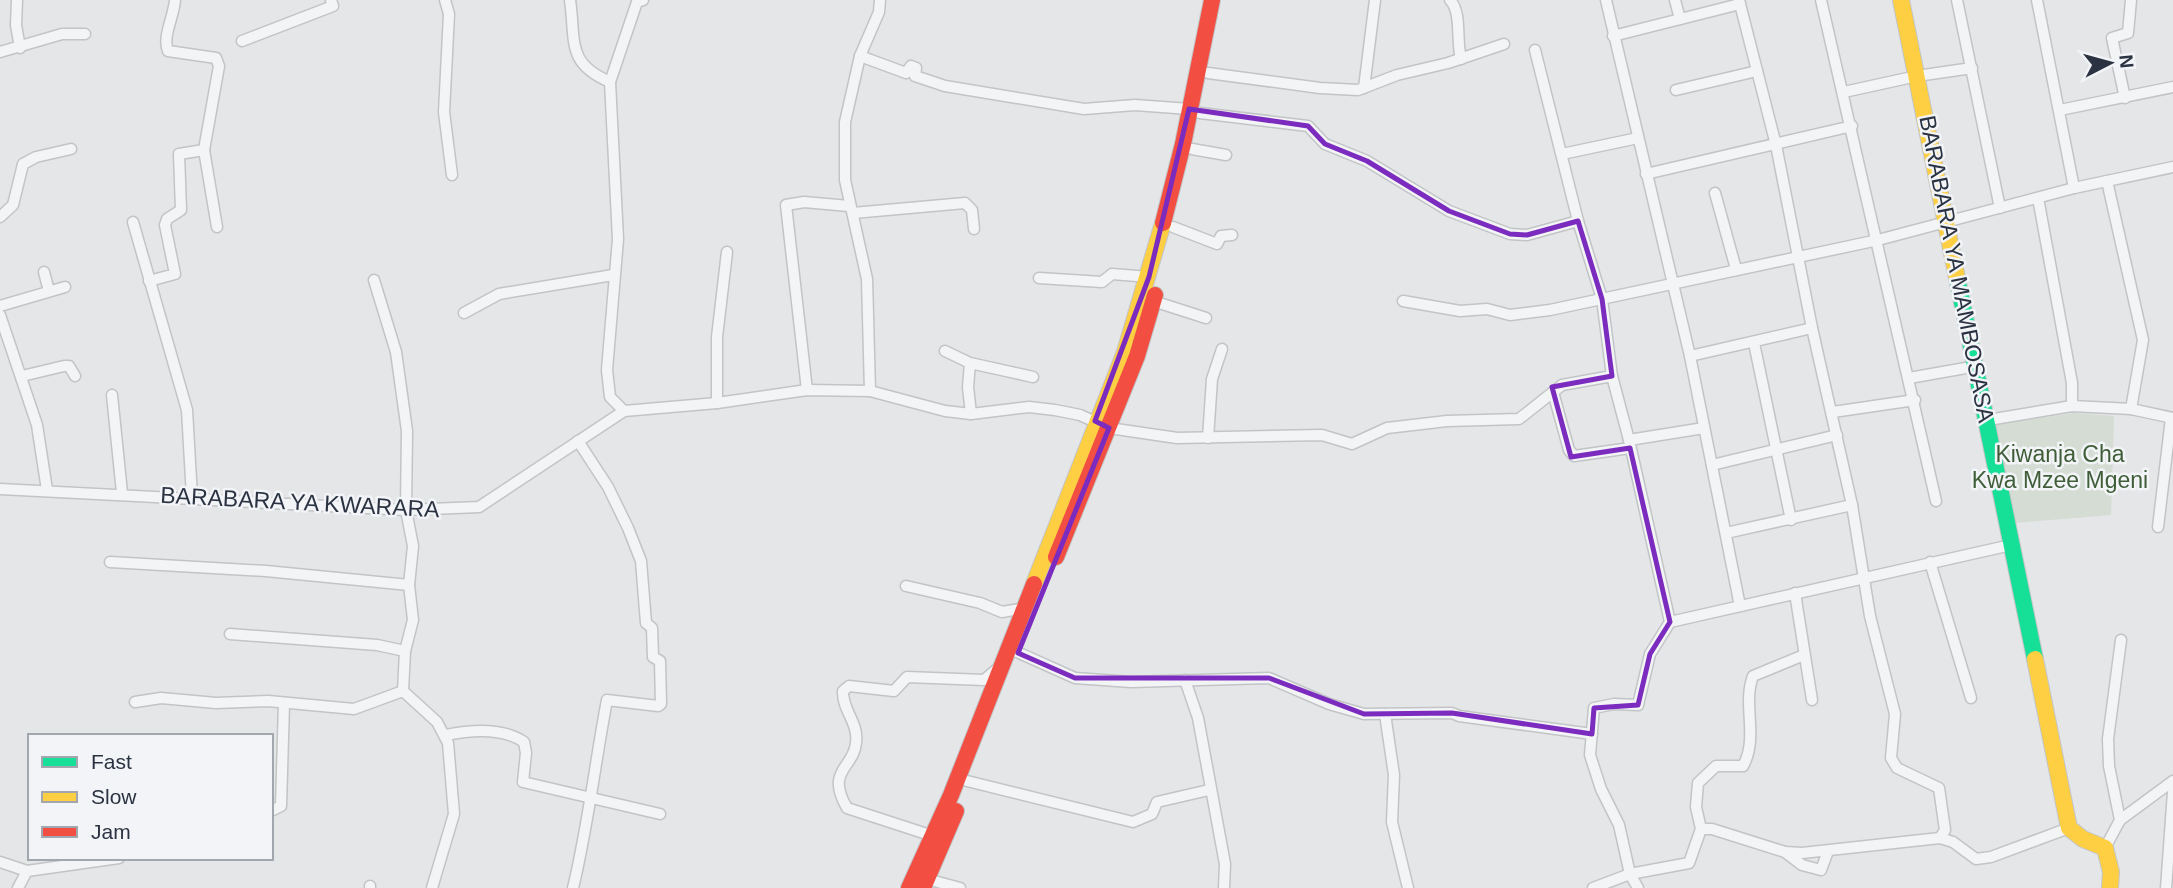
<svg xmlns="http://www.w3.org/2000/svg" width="2173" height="888" viewBox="0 0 2173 888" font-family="Helvetica,sans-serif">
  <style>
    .green { fill: #d5dcd4 }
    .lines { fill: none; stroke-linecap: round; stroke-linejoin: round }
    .street-casing { stroke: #c2c4c6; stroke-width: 13 }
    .fast-casing { stroke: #c2c4c6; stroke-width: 18 }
    .slow-casing { stroke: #c2c4c6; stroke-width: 18 }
    .jam-casing { stroke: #c2c4c6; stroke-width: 18 }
    .street { stroke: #f3f4f6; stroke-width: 10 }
    .fast { stroke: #16e098; stroke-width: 16 }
    .slow { stroke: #ffcf43; stroke-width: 16 }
    .jam { stroke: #f24e42; stroke-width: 16 }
    .marked { fill: none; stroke: #7b2cbf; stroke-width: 5; stroke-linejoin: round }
    .labels { text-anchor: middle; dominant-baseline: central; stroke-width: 5; stroke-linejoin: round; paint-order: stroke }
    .street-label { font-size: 23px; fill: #2b3342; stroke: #f2f4f8 }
    .park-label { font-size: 23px; fill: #3f5e38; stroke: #f2f4f8 }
  </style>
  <rect width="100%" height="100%" fill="#e4e6e8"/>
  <!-- green -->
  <path class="green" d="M2074,413L2114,416L2111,515L2014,523L1996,424Z"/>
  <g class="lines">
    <defs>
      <g id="street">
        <path d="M17,0L16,25L20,48"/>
        <path d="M445,0L449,14L444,112L452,175"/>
        <path d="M570,0C576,42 566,63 610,82L618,239L607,370L610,397L624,411"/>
        <path d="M1450,0C1462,12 1456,41 1461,59"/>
        <path d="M1606,0L1690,356L1740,606"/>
        <path d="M1675,0L1680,19"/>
        <path d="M1739,0L1776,145L1812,328L1852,505L1870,616L1895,714L1891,758L1897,768L1939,788L1945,830L1940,838"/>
        <path d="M1821,0L1936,501"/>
        <path d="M1957,0L2000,208"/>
        <path d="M2037,0L2074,188"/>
        <path d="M1613,36L1740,4"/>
        <path d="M242,41L333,6L331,0"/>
        <path d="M1535,50L1578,221L1602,299L1612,376L1629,440L1670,622L1650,654L1638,705L1614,704L1594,708L1590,755L1601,789L1619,825L1630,874L1638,888"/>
        <path d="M0,52L62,34H85"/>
        <path d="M860,56L906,73L911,66L916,68L915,76L945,86L1084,109L1135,105L1189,109L1200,113L1308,126L1325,144L1367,161L1449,211L1510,234L1527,235L1578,221"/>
        <path d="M1208,73L1320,88L1358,90L1397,75L1448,63L1504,44"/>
        <path d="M610,82L637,2L643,0"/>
        <path d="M1364,88L1375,0"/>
        <path d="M1676,90L1757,71"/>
        <path d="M1844,92L1917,76L1972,68"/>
        <path d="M2125,98L2112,38L2128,33L2131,0"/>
        <path d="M2060,110L2173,87"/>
        <path d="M1192,149L1226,155"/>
        <path d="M204,150L217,227"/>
        <path d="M1562,154L1638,138"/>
        <path d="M1646,174L1852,126"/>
        <path d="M2107,181L2143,340L2131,409"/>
        <path d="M1715,193L1736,269"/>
        <path d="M2038,198L2072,383V406"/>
        <path d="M853,213L965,203L972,210L974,229"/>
        <path d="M0,217L13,205L23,164L36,157L71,149"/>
        <path d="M133,222L187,410L192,497"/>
        <path d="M1173,227L1217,244L1221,236L1232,235"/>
        <path d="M44,272L49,291"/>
        <path d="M1039,278L1102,282L1112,274L1149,277"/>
        <path d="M374,280L396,352L407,431L406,510L413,546L409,585L413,620L405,651L403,691"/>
        <path d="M149,281L175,274L165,225L167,219L181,210L179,154L204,150L219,66L216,58L168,51C162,37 174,16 175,0"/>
        <path d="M1153,301L1206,318"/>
        <path d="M1403,301L1460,311L1487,309L1510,315L1550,310L1878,240L2074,188L2173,167"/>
        <path d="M0,306L65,287"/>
        <path d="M464,313L499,294L613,275"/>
        <path d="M0,315L37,425L47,490"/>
        <path d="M1754,343L1791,520"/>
        <path d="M945,351L970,363L1033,377"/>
        <path d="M1690,356L1812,328"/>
        <path d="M970,363L968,387L971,414"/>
        <path d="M22,376L64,366H69L75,376"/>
        <path d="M1909,378L1977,366"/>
        <path d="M807,390L786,205L804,202L849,206"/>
        <path d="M870,391L867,279L845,180V122L860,56L879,12L880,0"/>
        <path d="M1553,392L1569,450L1574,456L1630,448"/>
        <path d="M112,395L122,493"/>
        <path d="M717,403V337L727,252"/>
        <path d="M1833,412L1915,400"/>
        <path d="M1988,420L2072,406L2131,409L2173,418"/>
        <path d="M1208,438L1212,379L1222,349"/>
        <path d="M1629,440L1704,428"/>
        <path d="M1712,465L1837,435"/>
        <path d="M0,489L406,510L479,507L624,411L717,403L807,390L870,391L945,411L971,414L1029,407L1055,410L1080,415L1109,428L1177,438L1322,435L1352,444L1387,428L1447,421L1519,419L1562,385L1612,376"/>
        <path d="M2158,527L2171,418"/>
        <path d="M1726,533L1852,505"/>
        <path d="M110,562L266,571L409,585"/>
        <path d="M1930,562L1971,698"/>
        <path d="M906,586L980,603L1002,612L1025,608"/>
        <path d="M1795,593L1812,700"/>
        <path d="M1670,622L2011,545"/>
        <path d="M230,634L377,645L405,651"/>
        <path d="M1008,648L1075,678L1131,682L1269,678L1329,704L1364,714L1452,713L1459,716L1592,734"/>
        <path d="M1185,680L1198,718L1225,864L1224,888"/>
        <path d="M403,691L437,722L448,743L454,814L432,888"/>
        <path d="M135,702L161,698L216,703L268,701L354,709L403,691"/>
        <path d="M1385,714L1394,775L1392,822L1408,888"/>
        <path d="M446,735C470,730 502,727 524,742L526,753L523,782L660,814"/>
        <path d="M967,781L1133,822L1152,814L1157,802L1209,790"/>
        <path d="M271,811L281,806L284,703"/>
        <path d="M2120,820L2109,766L2108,739L2121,640"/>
        <path d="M1701,829L1696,807L1698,783L1716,766H1743C1759,737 1742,705 1753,676L1804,655"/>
        <path d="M933,836L847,808C825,770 854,768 856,743C859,723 842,710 843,691L849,686L894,691L907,677L984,680L997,669"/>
        <path d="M2105,848L2120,820L2173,781"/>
        <path d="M1785,852L1802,865L1821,870L1828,851"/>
        <path d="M0,862L27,871L119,858"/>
        <path d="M927,879L960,888"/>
        <path d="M370,886V888"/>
        <path d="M18,888L27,871"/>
        <path d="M573,888C588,826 595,763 607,700L658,706L661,704L660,661L653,657L652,628L646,623L641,561L628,528L608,487L578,441"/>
        <path d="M1593,888L1630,874L1689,863L1701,829H1712L1785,852L1802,853L1940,838L1953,842L1976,859L1991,857L2069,828"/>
        <path d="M2166,888L2173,792"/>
      </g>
      <path id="fast" d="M1957,278L2035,659"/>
      <g id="slow">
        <path d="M1901,0L1957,278"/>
        <path d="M1034,584L1125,352L1163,223"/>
        <path d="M2035,659L2069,828L2083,839L2105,848L2111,872L2110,888"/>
      </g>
      <g id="jam">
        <path d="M1163,223L1183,144L1212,0"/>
        <path d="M1056,557L1137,356L1155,295"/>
        <path d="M909,888L951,795L1034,584"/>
        <path d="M923,888L956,811"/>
      </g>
    </defs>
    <!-- street casing -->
    <use href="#street" class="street-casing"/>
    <!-- fast casing -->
    <use href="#fast" class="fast-casing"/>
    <!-- slow casing -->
    <use href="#slow" class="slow-casing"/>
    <!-- jam casing -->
    <use href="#jam" class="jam-casing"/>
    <!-- street -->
    <use href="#street" class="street"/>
    <!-- fast -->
    <use href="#fast" class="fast"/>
    <!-- slow -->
    <use href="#slow" class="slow"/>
    <!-- jam -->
    <use href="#jam" class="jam"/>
  </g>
  <!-- marked area -->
  <path class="marked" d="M1189,109L1308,126L1325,144L1367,161L1449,211L1510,234L1527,235L1578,221L1602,299L1612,376L1552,387L1571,457L1630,448L1670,622L1650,654L1638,705L1594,708L1592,734L1452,713L1364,714L1269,678H1075L1018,653L1109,428L1095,421L1149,277Z"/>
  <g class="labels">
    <!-- street labels -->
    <g class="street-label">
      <text transform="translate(1957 269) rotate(79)">BARABARA YA MAMBOSASA</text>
      <text transform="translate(300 502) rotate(3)">BARABARA YA KWARARA</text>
    </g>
    <!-- park labels -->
    <g class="park-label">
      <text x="2060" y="454">Kiwanja Cha<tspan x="2060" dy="26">Kwa Mzee Mgeni</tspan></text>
    </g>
  </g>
  <!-- legend -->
  <rect x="28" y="734" width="245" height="126" fill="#f2f4f8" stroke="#a2a7af" stroke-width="2"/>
  <rect x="42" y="757" width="35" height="10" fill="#16e098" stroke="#a2a7af" stroke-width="2"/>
  <text x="91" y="769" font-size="21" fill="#2b3342">Fast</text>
  <rect x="42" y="792" width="35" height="10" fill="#ffcf43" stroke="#a2a7af" stroke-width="2"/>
  <text x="91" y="804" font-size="21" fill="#2b3342">Slow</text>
  <rect x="42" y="827" width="35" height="10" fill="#f24e42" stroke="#a2a7af" stroke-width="2"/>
  <text x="91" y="839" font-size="21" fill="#2b3342">Jam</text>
  <!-- north arrow -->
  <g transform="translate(2110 63) rotate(84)" stroke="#f2f4f8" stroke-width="5" paint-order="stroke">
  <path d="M0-5L12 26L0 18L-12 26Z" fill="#2b3342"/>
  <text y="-10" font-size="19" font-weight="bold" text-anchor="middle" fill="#2b3342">N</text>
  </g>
</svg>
